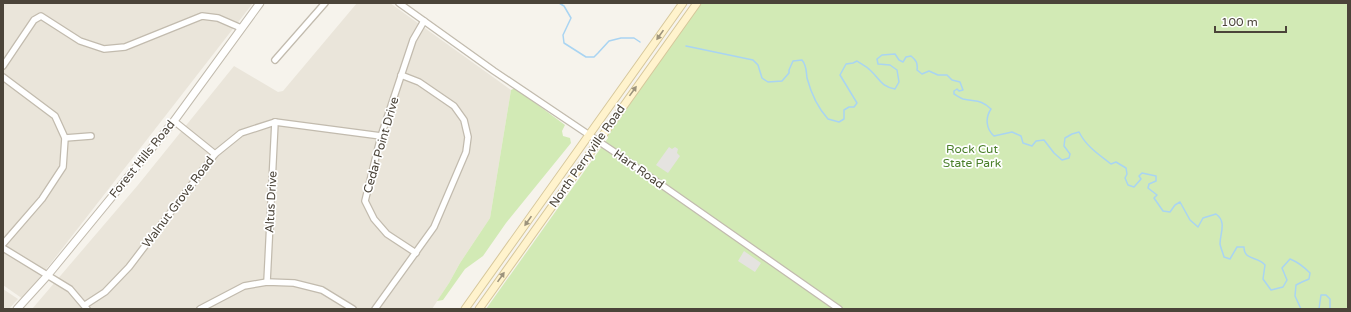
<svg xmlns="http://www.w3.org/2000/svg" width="1351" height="312" viewBox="0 0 1351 312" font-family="'Varela Round',sans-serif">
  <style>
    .residential { fill: #eae5da }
    .green { fill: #d2eab5 }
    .parking { fill: #e5e3e0 }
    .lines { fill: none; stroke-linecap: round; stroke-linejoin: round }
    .stream { stroke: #a9d4f2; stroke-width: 1.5 }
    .minor-casing { stroke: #c2bbae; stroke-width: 8 }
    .tertiary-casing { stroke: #c2bbae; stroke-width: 9 }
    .secondary-casing { stroke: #d6c79b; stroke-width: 9 }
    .minor { stroke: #fff; stroke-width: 5.5 }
    .tertiary { stroke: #fff; stroke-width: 7 }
    .secondary { stroke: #fff3cd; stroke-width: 7 }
    .oneway { fill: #9c937c }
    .labels { text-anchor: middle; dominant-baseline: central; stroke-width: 3.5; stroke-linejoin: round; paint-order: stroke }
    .street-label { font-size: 12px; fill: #4b4439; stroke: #fff }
    .park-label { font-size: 12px; fill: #4a7f2a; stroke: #fff }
  </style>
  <rect width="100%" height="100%" fill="#f6f3ec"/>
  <!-- residential -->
  <g class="residential">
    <path d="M3,3H253L23,299L3,285Z"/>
    <path d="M357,3H390L511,90L490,218L460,263L449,283L432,309H32L138,185L234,66L278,92L283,91Z"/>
    <path d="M3,289L18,299L9,309H3Z"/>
  </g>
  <!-- green -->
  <g class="green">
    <path d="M701,3H1348V309H486L608,138V135Z"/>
    <path d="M515,88L565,125L562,131L563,136L570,138L571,143L506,223L483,256L465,269L443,300L437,301L449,283L460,263L490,218L511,90Z"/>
  </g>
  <!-- parking -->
  <g class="parking">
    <path d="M669,147L672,149L675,147L678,149L677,153L680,156L668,173L656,165Z"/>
    <path d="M744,251L761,263L755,272L738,261Z"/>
  </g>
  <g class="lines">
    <!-- stream -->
    <g class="stream">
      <path d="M559,3L564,6L571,18L563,35L564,43L586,57H594L598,53L609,41L621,38H634L640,42"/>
      <path d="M686,46L753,60L758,65L762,78L768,82L782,81L789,73V70L793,61L802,60C807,66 806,71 807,78C811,93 817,107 828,119L839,122L844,119V110L849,107H854L857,103L840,75L846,64L853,63L857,61C861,64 866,66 870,70C880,79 880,86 895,89L899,82L897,70L890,65L878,64L877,59L882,55L895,54L899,60L903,62L906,57L911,56C916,60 918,63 917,70L922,74L929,71L938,75H947L952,80L960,82L963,90L959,91L957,89L954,91V94C956,95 960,98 963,99C975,102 981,99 991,109C985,118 986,129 994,136L1012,132L1021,136L1023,143L1032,146L1036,141L1044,140L1054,153L1062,160L1069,158L1070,154L1064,146L1065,138L1072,134L1079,132C1086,146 1098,154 1111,164L1116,162L1126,168L1127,174L1125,178L1128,185L1134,187L1141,179L1139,176L1142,173L1156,176V181L1149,184L1148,188L1157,195L1154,198L1163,211L1170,212L1175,205L1180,202L1190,220L1198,227L1203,218L1216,214C1227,222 1220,233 1220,244C1221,249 1223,253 1224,257L1230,259L1237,247H1244C1244,261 1258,256 1265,265L1263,279L1271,290L1283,287L1287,280L1282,268L1290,259C1298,262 1304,267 1310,273L1309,279L1302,282L1296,285L1295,296L1301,309"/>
      <path d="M1319,309L1321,295H1326L1330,299V309"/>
    </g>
    <defs>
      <g id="minor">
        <path d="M399,3L494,71L613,151L839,309"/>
        <path d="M275,60L325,3"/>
        <path d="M3,66L34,20L41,16L80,41L104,49L125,47L202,16L218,18L241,28"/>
        <path d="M3,77L55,116L65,138L63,167L42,199L3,244"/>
        <path d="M174,121L215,154"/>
        <path d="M65,138L91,136"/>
        <path d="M3,248L70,289L87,309"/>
        <path d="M416,253L387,234L374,219L365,201L381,136L413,40L424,21"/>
        <path d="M267,282L275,122"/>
        <path d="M85,305L105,292L129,267L215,154L241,133L275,122L381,136"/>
        <path d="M200,309L244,286L267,282L294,283L322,290L353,309"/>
        <path d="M375,309L434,227L466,152L468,137L464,120L454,106L419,82L401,75"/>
      </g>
      <path id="tertiary" d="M17,309L47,276L174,121L260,3"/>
      <g id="secondary">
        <path d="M465,309L683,3"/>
        <path d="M479,309L697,3"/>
      </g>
    </defs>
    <!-- minor casing -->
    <use href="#minor" class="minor-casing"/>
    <!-- tertiary casing -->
    <use href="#tertiary" class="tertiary-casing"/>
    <!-- secondary casing -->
    <use href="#secondary" class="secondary-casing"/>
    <!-- minor -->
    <use href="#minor" class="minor"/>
    <!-- tertiary -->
    <use href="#tertiary" class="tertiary"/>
    <!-- secondary -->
    <use href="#secondary" class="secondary"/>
  </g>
  <!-- one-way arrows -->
  <defs><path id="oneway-solid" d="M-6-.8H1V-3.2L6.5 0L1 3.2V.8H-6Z"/></defs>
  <g class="oneway">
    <use href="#oneway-solid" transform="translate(660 35) rotate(125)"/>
    <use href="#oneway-solid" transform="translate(633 91) rotate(-54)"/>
    <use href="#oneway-solid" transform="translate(528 221) rotate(125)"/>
    <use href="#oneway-solid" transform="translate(501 277) rotate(-55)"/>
  </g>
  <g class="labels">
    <!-- street labels -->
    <g class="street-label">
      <text transform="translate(381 145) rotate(-74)">Cedar Point Drive</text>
      <text transform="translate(587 156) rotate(-55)">North Perryville Road</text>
      <text transform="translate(142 159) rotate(-51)">Forest Hills Road</text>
      <text transform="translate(639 169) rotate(35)">Hart Road</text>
      <text transform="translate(178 202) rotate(-53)">Walnut Grove Road</text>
      <text transform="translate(271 202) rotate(-87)">Altus Drive</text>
    </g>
    <!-- park labels -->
    <g class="park-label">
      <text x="972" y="149">Rock Cut<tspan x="972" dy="14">State Park</tspan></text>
    </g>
  </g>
  <!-- border -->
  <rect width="1351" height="312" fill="none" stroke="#4b4439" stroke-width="8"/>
  <!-- scale -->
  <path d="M1215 26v6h71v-6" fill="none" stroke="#4b4439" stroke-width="2"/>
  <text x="1221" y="26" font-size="12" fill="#4b4439" stroke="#ffffff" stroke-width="3" paint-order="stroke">100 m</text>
</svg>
